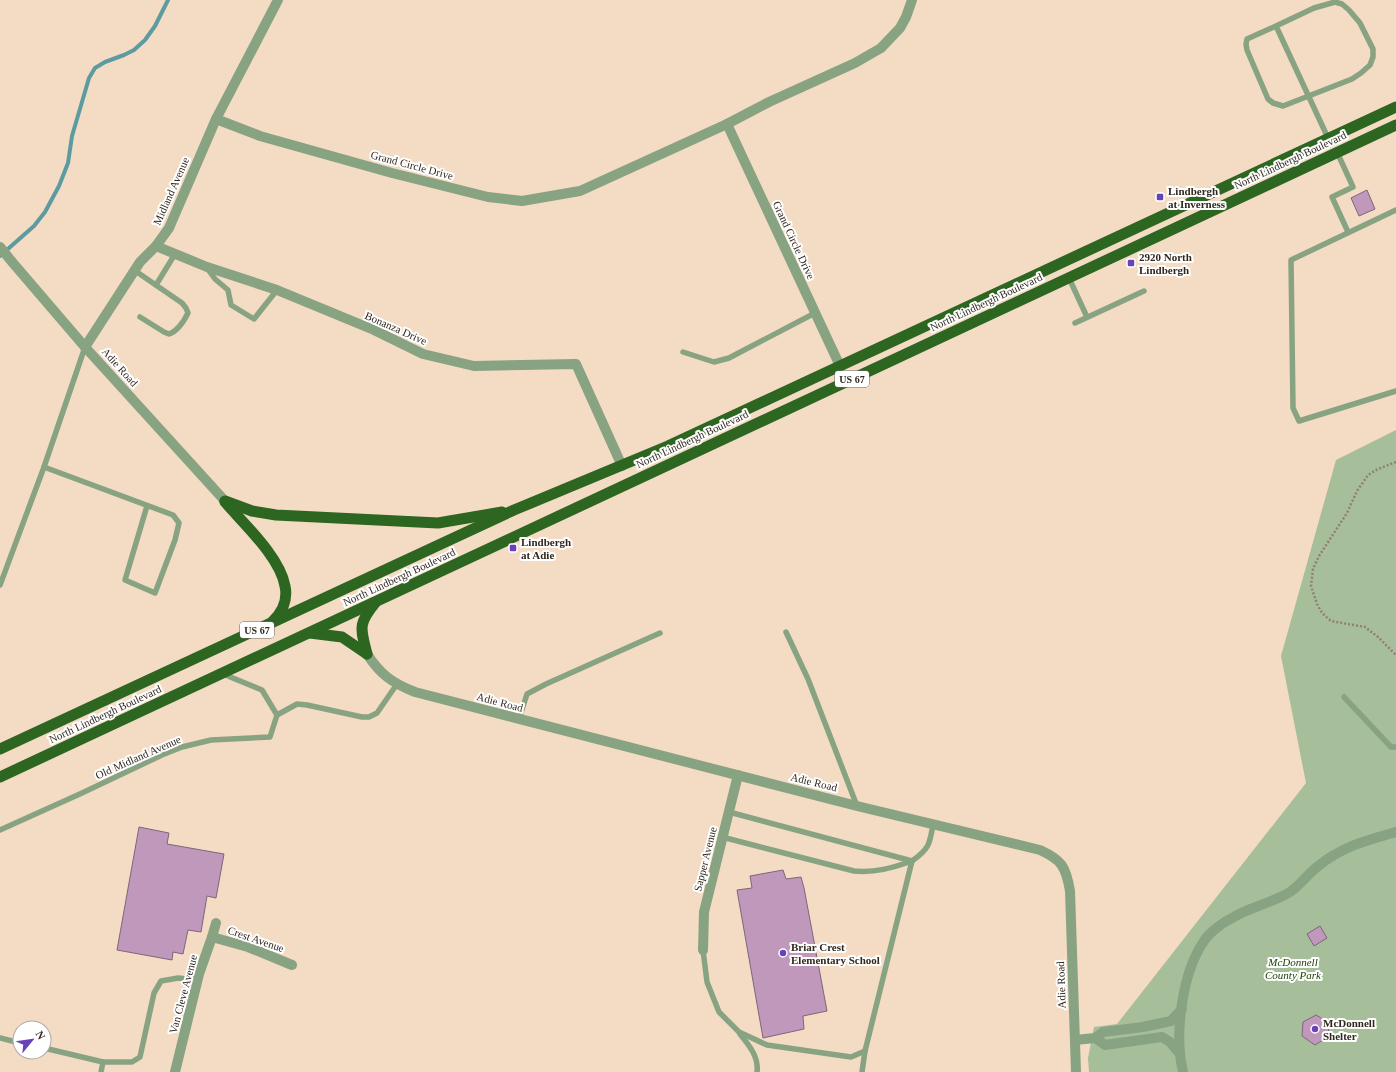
<svg xmlns="http://www.w3.org/2000/svg" width="1396" height="1072" viewBox="0 0 1396 1072" font-family="'Times New Roman',serif">
  <style>
    .green { fill: #a6bf9a }
    .lines { fill: none; stroke-linecap: round; stroke-linejoin: round }
    .stream { stroke: #5c9ca0; stroke-width: 4 }
    .building { fill: #bf98bb; stroke: #7d667a }
    .path { stroke: #918070; stroke-width: 2.5; stroke-dasharray: 2 2; stroke-linecap: butt }
    .service { stroke: #88a382; stroke-width: 5.5 }
    .minor { stroke: #88a382; stroke-width: 10 }
    .trunk { stroke: #2c6620; stroke-width: 11 }
    .poi-dot { fill: #6842bb; stroke: #fff; stroke-width: 1.5 }
    .labels { text-anchor: middle; dominant-baseline: central; stroke-width: 4; stroke-linejoin: round; paint-order: stroke }
    .shield { fill: #fff; stroke: #6e6862; stroke-width: 1 }
    .shield-label { font-size: 10px; font-weight: bold; fill: #30271e }
    .street-label { font-size: 11px; fill: #30271e; stroke: #fff }
    .poi-label { font-size: 11px; font-weight: bold; fill: #30271e; stroke: #fff; text-anchor: start }
    .park-label { font-size: 11px; font-style: italic; fill: #1c4002; stroke: #fff }
  </style>
  <rect width="100%" height="100%" fill="#f4dbc4"/>
  <!-- green -->
  <path class="green" d="M1396,430V1072H1089L1088,1058L1094,1027L1117,1024L1306,783L1281,656L1336,460Z"/>
  <g class="lines">
    <!-- stream -->
    <path class="stream" d="M0,256L34,226L45,212L59,186L68,163L72,136L89,78L95,68L105,62L124,55L134,50L145,40L155,26L168,0"/>
  </g>
  <!-- building -->
  <g class="building">
    <path d="M1367,190L1375,209L1359,216L1351,198Z"/>
    <path d="M139,827L169,833L167,844L224,854L216,898L207,896L201,932L188,930L183,954L173,952L172,960L117,950Z"/>
    <path d="M783,870L786,879L801,877L804,888L827,1011L803,1016L804,1029L763,1038L737,890L752,888L750,876Z"/>
    <path d="M1320,926L1327,938L1314,946L1307,934Z"/>
    <path d="M1316,1015L1329,1023L1328,1037L1315,1045L1302,1036L1303,1022Z"/>
  </g>
  <g class="lines">
    <!-- path -->
    <path class="path" d="M1396,462L1378,469L1368,475L1357,491L1347,513L1319,556L1313,569L1311,586L1317,604L1322,613L1331,621L1365,627L1378,637L1396,655"/>
    <!-- service -->
    <g class="service">
      <path d="M1276,26L1247,39L1246,44L1247,50L1268,99L1273,103L1283,106L1352,79L1361,73L1370,65L1373,57V49L1360,23L1349,10L1342,4L1335,2L1314,8L1276,26L1328,138"/>
      <path d="M1337,152L1353,187L1332,197L1348,232"/>
      <path d="M1396,210L1291,260L1293,408L1299,421L1396,391"/>
      <path d="M207,268L215,279L228,290L231,305L254,319L277,290"/>
      <path d="M134,270L182,303L186,308L188,313C184,321 178,331 169,334L164,332L140,317"/>
      <path d="M1069,278L1087,317"/>
      <path d="M156,285L175,254"/>
      <path d="M1075,323L1144,291"/>
      <path d="M683,352L714,362L729,358L815,313"/>
      <path d="M44,467L173,515L179,523L175,540L155,593L125,580L147,506"/>
      <path d="M0,585L44,467L85,347"/>
      <path d="M786,632L808,679L857,806"/>
      <path d="M223,674L262,690L277,715"/>
      <path d="M1344,697L1391,747H1396"/>
      <path d="M519,719L527,694L546,684L660,633"/>
      <path d="M729,812L912,861C929,849 930,844 933,824"/>
      <path d="M0,830L82,793L162,755L182,747L211,740L270,737L277,715L297,704L307,705L362,717H369L377,713L397,684"/>
      <path d="M722,837L854,871C875,873 892,868 912,861"/>
      <path d="M703,950L707,982L719,1012L739,1032L767,1045L851,1057L865,1051"/>
      <path d="M740,1034C749,1045 759,1057 757,1072"/>
      <path d="M0,1038L20,1043"/>
      <path d="M44,1048L103,1062L101,1072"/>
      <path d="M103,1062H132L140,1057L154,993L161,981L178,978L198,980"/>
      <path d="M862,1072L865,1051L912,861"/>
    </g>
    <!-- minor -->
    <g class="minor">
      <path d="M216,119L260,136L392,173L488,197L522,201L574,192L580,191L727,124L769,102L855,63L881,48L900,28L906,17L912,0"/>
      <path d="M727,124L840,366"/>
      <path d="M156,246L207,267L277,290L374,330L423,354L474,366L576,364L622,466"/>
      <path d="M0,247L13,263L85,347L225,501"/>
      <path d="M85,347L140,262L156,246L169,228L216,119L278,0"/>
      <path d="M367,654C380,674 392,683 415,692L857,806L1040,850C1062,860 1066,867 1070,891L1076,1072"/>
      <path d="M212,937L248,947L292,965"/>
      <path d="M703,950L704,912L738,775"/>
      <path d="M1095,1038L1105,1045L1162,1037L1170,1042L1179,1053"/>
      <path d="M1075,1040L1095,1038L1103,1032L1143,1027L1171,1021L1182,1009"/>
      <path d="M175,1072L199,974L212,937L216,923"/>
      <path d="M1183,1072C1174,1034 1182,973 1204,941C1210,932 1222,923 1232,918C1250,907 1272,903 1290,892C1300,885 1307,875 1317,867C1341,847 1367,840 1396,832"/>
    </g>
    <!-- trunk -->
    <g class="trunk">
      <path d="M225,501L252,511L276,515L438,523L502,512"/>
      <path d="M225,502C244,524 280,557 285,586C288,600 282,613 272,622"/>
      <path d="M310,633L342,637L367,654"/>
      <path d="M367,654C361,629 357,625 375,603"/>
      <path d="M0,749L514,510L668,446L1396,107"/>
      <path d="M0,777L1396,125"/>
    </g>
  </g>
  <!-- markers -->
  <g class="poi-dot">
    <rect x="1156" y="193" width="8" height="8" rx="2"/>
    <rect x="1127" y="259" width="8" height="8" rx="2"/>
    <rect x="509" y="544" width="8" height="8" rx="2"/>
    <circle cx="783" cy="953" r="4"/>
    <circle cx="1315" cy="1029" r="4"/>
  </g>
  <g class="labels">
    <!-- shield labels -->
    <g class="shield">
      <rect x="835" y="371" width="34" height="16" rx="3"/>
      <rect x="240" y="622" width="34" height="16" rx="3"/>
    </g>
    <g class="shield-label">
      <text x="852" y="379">US 67</text>
      <text x="257" y="630">US 67</text>
    </g>
    <!-- street labels -->
    <g class="street-label">
      <text transform="translate(1290 160) rotate(-25)">North Lindbergh Boulevard</text>
      <text transform="translate(412 165) rotate(15)">Grand Circle Drive</text>
      <text transform="translate(171 191) rotate(-66)">Midland Avenue</text>
      <text transform="translate(794 240) rotate(65)">Grand Circle Drive</text>
      <text transform="translate(986 302) rotate(-25)">North Lindbergh Boulevard</text>
      <text transform="translate(396 328) rotate(24)">Bonanza Drive</text>
      <text transform="translate(120 367) rotate(48)">Adie Road</text>
      <text transform="translate(692 439) rotate(-25)">North Lindbergh Boulevard</text>
      <text transform="translate(399 577) rotate(-25)">North Lindbergh Boulevard</text>
      <text transform="translate(500 702) rotate(15)">Adie Road</text>
      <text transform="translate(105 714) rotate(-25)">North Lindbergh Boulevard</text>
      <text transform="translate(138 757) rotate(-24)">Old Midland Avenue</text>
      <text transform="translate(814 782) rotate(14)">Adie Road</text>
      <text transform="translate(705 859) rotate(-76)">Sapper Avenue</text>
      <text transform="translate(256 939) rotate(19)">Crest Avenue</text>
      <text transform="translate(1061 985) rotate(-92)">Adie Road</text>
      <text transform="translate(183 994) rotate(-75)">Van Cleve Avenue</text>
    </g>
    <!-- poi labels -->
    <g class="poi-label">
      <text x="1168" y="191">Lindbergh<tspan x="1168" dy="13">at Inverness</tspan></text>
      <text x="1139" y="257">2920 North<tspan x="1139" dy="13">Lindbergh</tspan></text>
      <text x="521" y="542">Lindbergh<tspan x="521" dy="13">at Adie</tspan></text>
      <text x="791" y="947">Briar Crest<tspan x="791" dy="13">Elementary School</tspan></text>
      <text x="1323" y="1023">McDonnell<tspan x="1323" dy="13">Shelter</tspan></text>
    </g>
    <!-- park labels -->
    <g class="park-label">
      <text x="1293" y="962">McDonnell<tspan x="1293" dy="13">County Park</tspan></text>
    </g>
  </g>
  <!-- north arrow -->
  <g transform="translate(32 1040) rotate(61)"><circle r="19" fill="#ffffff" stroke="#aca9a5"/>
  <path d="M0-3L7 15L0 10L-7 15Z" fill="#6842bb"/>
  <text y="-6" font-size="11" font-weight="bold" text-anchor="middle" fill="#30271e">N</text>
  </g>
</svg>
